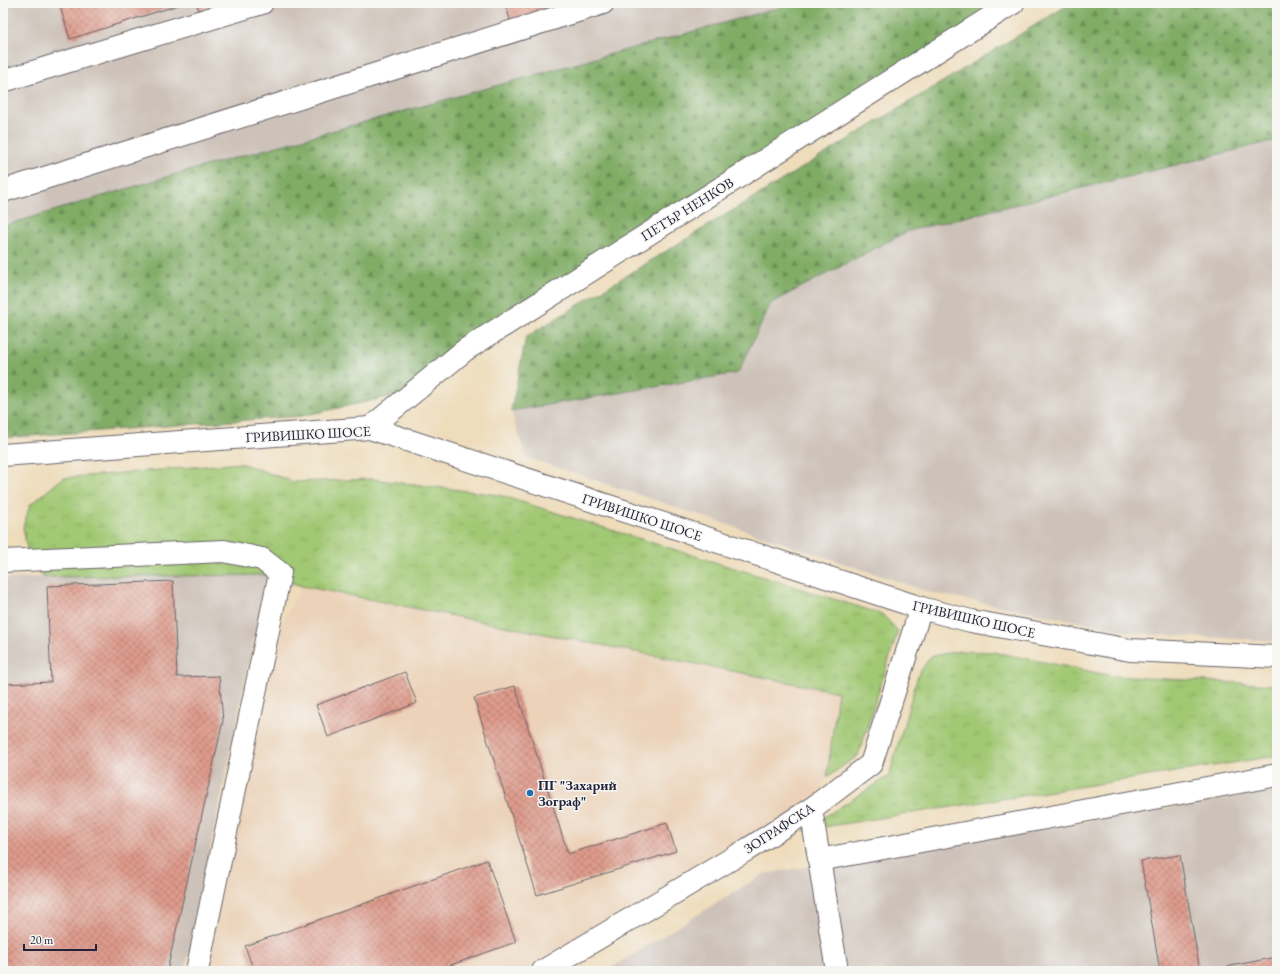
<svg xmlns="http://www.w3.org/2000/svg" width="1280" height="974" viewBox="0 0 1280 974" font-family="'EB Garamond',serif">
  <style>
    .built { fill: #ebd2b8 }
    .industrial { fill: #cdc2b9 }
    .grass { fill: url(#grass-tufts); stroke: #627557 }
    .forest { fill: url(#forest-firs); stroke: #516750 }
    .building { fill: url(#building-cross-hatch) }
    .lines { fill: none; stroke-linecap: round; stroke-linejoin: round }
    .minor-casing { stroke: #696367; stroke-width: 24 }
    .minor { stroke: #fff; stroke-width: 22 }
    .poi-dot { fill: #1f6fb2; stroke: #f6f6f2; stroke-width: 1.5 }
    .labels { text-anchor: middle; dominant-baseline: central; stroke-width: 3; stroke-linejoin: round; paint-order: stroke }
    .street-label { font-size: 14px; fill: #22223b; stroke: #f6f6f2 }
    .poi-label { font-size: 14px; font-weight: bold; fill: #22223b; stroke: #f6f6f2; text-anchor: start }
  </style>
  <defs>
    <pattern id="grass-tufts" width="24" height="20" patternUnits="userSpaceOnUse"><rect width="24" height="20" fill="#a1c873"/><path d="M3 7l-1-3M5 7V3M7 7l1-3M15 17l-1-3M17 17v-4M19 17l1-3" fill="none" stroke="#8aac64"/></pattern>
    <pattern id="forest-firs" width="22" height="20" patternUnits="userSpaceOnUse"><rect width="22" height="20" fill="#80ac65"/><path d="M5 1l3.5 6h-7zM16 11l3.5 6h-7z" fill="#688c54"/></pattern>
    <pattern id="building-cross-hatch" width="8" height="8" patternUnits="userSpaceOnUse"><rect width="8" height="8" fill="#df9b8c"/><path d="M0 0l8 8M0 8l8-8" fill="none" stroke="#b47e74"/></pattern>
  </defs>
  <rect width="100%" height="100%" fill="#f6f6f2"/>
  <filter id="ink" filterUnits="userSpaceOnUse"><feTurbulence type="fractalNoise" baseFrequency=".025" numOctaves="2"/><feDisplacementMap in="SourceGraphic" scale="8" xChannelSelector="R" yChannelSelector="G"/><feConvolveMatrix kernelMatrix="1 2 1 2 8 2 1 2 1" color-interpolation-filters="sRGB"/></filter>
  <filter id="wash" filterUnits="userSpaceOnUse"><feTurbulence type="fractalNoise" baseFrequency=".012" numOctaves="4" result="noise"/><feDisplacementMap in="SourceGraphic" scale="16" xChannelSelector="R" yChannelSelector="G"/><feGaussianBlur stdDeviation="0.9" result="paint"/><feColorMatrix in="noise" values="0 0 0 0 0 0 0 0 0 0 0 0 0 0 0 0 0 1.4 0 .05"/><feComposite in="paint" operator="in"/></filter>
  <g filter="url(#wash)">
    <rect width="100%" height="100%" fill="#eedcba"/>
    <!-- built -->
    <path class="built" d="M302,586L839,692L827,777L811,809L543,971H205L274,639Z"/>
    <!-- industrial -->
    <g class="industrial">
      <path d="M3,3H796L176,174L3,226Z"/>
      <path d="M1277,140V641L1143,634L932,593L526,457L511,411L738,373L771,303L908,231Z"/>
      <path d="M267,575L185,971H3V579L43,577Z"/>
      <path d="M1277,790V971H606L764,874Z"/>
    </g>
    <!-- grass -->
    <g class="grass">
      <path d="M241,463L294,482L372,479L499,495L882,614L898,631L858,756L827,777L838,692L302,586L267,575L43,577L28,555L23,527L30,505L63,478Z"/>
      <path d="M959,651L994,652L1113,676L1277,685V756L804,830L889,776L918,675L931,656Z"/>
    </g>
    <!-- forest -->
    <g class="forest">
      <path d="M796,3H1026L397,395L302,416L3,438V226L176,174Z"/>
      <path d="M1071,3H1277V140L908,231L771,303L738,373L511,411L526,337Z"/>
    </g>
    <g id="blocks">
      <!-- building -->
      <g class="building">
        <path d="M59,3H185L70,39Z"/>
        <path d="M196,3H220L199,10Z"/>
        <path d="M505,3H578L511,23Z"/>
        <path d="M173,581L177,677L219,676L223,721L167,971H3V684L51,682L47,586Z"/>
        <path d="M405,672L417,703L328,737L316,705Z"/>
        <path d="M515,686L568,854L667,823L676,851L537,895L474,698Z"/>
        <path d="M1180,855L1200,971H1160L1141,861Z"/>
        <path d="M487,860L516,942L434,971H254L245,946Z"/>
        <path d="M1277,957V971H1210V970Z"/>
      </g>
    </g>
  </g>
  <g filter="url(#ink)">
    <use href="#blocks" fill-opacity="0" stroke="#696367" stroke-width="1"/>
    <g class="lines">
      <defs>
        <g id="minor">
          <path d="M3,81L262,3"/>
          <path d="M3,191L603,3"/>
          <path d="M370,428L465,350L1013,3"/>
          <path d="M3,455L370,428L921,608L971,621L1130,650L1277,657"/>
          <path d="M3,561L224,551L262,559L280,573L197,971"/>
          <path d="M811,809L837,971"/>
          <path d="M819,860L1277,775"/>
          <path d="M543,971L748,849L811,809L871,764L921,608"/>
        </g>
      </defs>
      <!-- minor casing -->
      <use href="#minor" class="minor-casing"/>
      <!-- minor -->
      <use href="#minor" class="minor"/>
    </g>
  </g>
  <!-- markers -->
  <circle class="poi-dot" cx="530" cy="793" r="4"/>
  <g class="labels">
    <!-- street labels -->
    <g class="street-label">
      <text transform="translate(687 209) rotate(-32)">ПЕТЪР НЕНКОВ</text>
      <text transform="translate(308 434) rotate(-3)">ГРИВИШКО ШОСЕ</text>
      <text transform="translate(642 517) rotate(18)">ГРИВИШКО ШОСЕ</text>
      <text transform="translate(974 619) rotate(13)">ГРИВИШКО ШОСЕ</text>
      <text transform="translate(779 828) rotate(-33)">ЗОГРАФСКА</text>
    </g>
    <!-- poi labels -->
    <g class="poi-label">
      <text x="538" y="785">ПГ "Захарий<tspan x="538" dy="16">Зограф"</tspan></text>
    </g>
  </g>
  <!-- margin -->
  <rect width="1280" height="974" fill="none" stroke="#f6f6f2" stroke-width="16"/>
  <!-- scale -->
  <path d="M24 944v6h72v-6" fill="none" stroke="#22223b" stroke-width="2"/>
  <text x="30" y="944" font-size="12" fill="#22223b" stroke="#f6f6f2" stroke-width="3" paint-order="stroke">20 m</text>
</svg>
